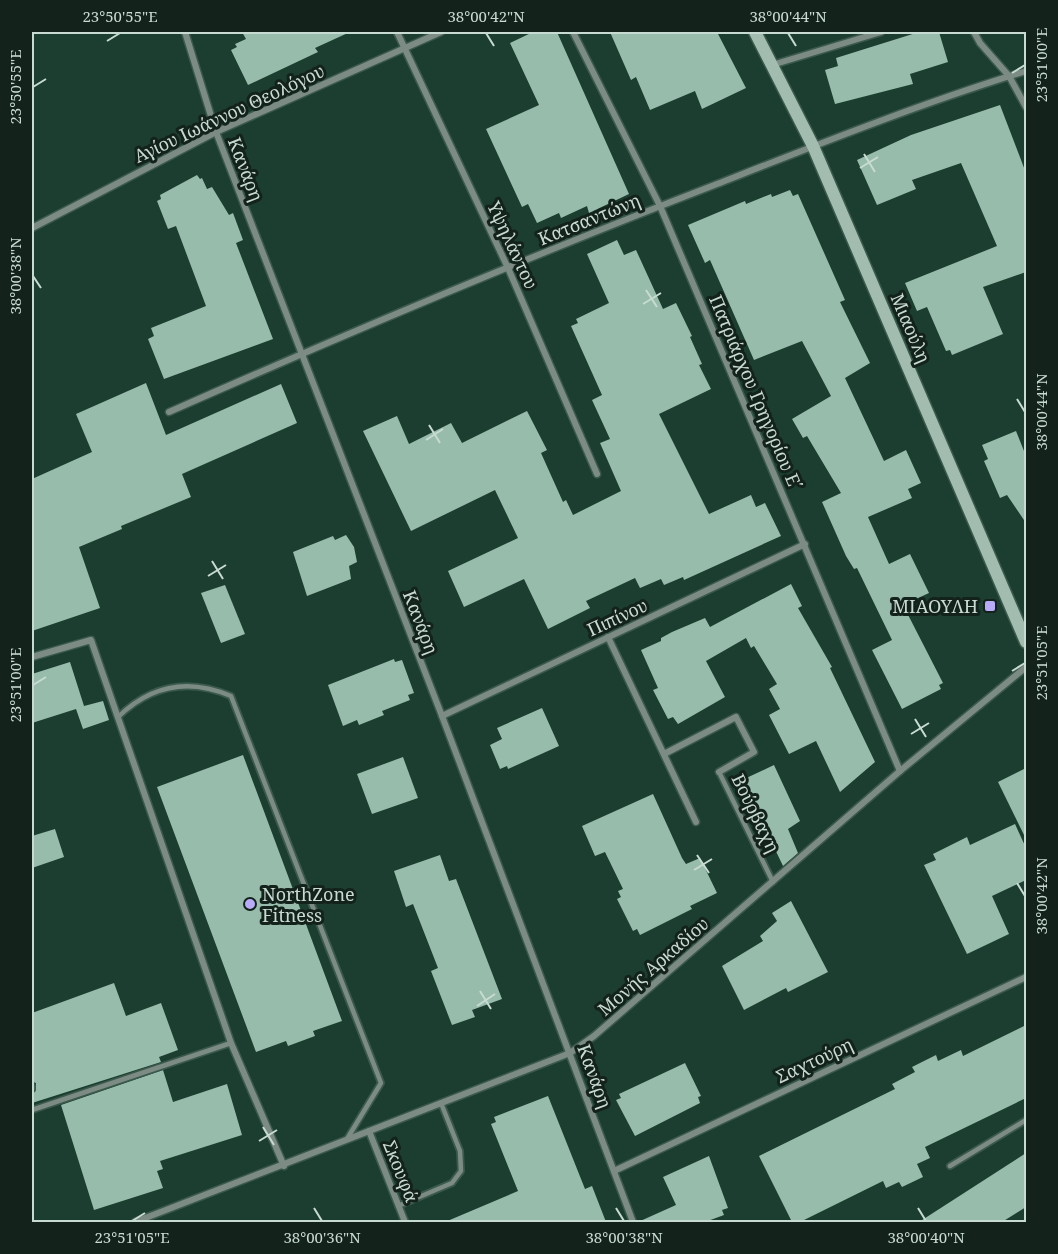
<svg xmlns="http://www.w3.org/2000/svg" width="1058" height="1254" viewBox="0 0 1058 1254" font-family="'Noto Serif',serif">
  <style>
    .building { fill: #97bcab }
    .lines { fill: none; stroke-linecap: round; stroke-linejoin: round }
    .lane-casing { stroke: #3b5a4d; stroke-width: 8 }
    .street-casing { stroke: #3b5a4d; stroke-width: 9 }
    .secondary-casing { stroke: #3b5a4d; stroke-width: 15 }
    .lane { stroke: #7c8c84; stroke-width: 4.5 }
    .street { stroke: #7c8c84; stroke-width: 6 }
    .secondary { stroke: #a3bcb0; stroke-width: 12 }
    .ticks { fill: none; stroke: #c8dbd2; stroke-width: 2 }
    .poi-dot { fill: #b8abf7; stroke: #13221b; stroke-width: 2 }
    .labels { text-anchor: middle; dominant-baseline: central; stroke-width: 6; stroke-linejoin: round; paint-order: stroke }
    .street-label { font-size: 18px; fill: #c8dbd2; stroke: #13221b }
    .poi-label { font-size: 18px; fill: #c8dbd2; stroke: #13221b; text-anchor: end }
    .neatline { fill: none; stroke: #c8dbd2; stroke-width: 2 }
    .ticks-label { font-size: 15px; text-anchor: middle; fill: #c8dbd2 }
  </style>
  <rect width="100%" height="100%" fill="#1c3e30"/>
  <!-- building -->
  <g class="building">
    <path d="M242,32H350L315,48L318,52L248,85L231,50L237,47L235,44L246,39Z"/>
    <path d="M533,32H557L629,194L589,213L587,206L561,218L559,213L537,223L528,204L522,207L486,129L539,105L510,43Z"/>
    <path d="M610,32H717L746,88L702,109L695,91L650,110L636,77L631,80Z"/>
    <path d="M919,32H939L948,62L910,74L913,84L835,104L825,70L838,66L836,58Z"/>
    <path d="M1000,105L1026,173V272L983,287L1003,334L952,355L950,350L946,351L927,307L917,311L905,283L997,246L961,163L912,180L916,189L877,205L857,160L911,135Z"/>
    <path d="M197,175L200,179L202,178L207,189L212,187L229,215L233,213L243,240L236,243L273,339L164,379L148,339L154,336L151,328L206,306L176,226L168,229L157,201L161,199L160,195Z"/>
    <path d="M790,190L793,196L798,194L845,300L840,302L870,363L845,378L884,461L906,450L921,483L908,489L912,498L868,517L889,564L910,554L929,593L903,605L943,683L939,685L941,689L902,709L872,650L892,640L857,568L854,569L846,556L822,502L841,493L807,436L803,438L792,419L831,396L802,341L754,360L710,260L705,263L688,225L745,201L746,204L771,194L772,197Z"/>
    <path d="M617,240L624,255L636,250L663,309L676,303L692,336L690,337L702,364L699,365L711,389L659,414L709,514L751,495L756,507L765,503L781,536L684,580L683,577L664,585L661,579L640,588L635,578L586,601L590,608L548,629L524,579L464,607L448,571L518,538L495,490L411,531L363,431L397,416L409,444L451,423L462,443L527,411L547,450L541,453L563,502L566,500L573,515L621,491L600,443L610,439L592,400L602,395L571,326L578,323L576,319L609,303L587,254Z"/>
    <path d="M146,383L166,435L281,384L297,423L182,474L191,497L121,526L122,529L79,547L100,608L32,631V479L92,452L76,414Z"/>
    <path d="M1016,431L1026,456V523L1007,495L1000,498L984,461L988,459L982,445Z"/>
    <path d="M346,535L354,547L357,562L349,566L351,579L307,596L293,552L333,536L335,540Z"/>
    <path d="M791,584L802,606L798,608L832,667L830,668L875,762L840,792L816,741L789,754L769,715L780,709L769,689L777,684L754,646L751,648L746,638L706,661L725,697L678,724L673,717L668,719L653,690L658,688L641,650L661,641V638L672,632L705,618L710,627Z"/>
    <path d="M225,585L245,634L221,643L201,593Z"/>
    <path d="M394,659L395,662L402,660L414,693L408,695L410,700L382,711L384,715L359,725L357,720L343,726L328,685Z"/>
    <path d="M70,662L84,706L103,701L109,720L83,729L76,709L32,723V674Z"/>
    <path d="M542,708L559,746L508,769L507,766L500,769L490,745L502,739L497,728Z"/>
    <path d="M243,755L342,1021L313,1031L315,1036L288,1046L286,1041L256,1052L157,787Z"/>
    <path d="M403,757L418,798L372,814L357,774Z"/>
    <path d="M774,765L800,821L788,829L798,853L783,866L742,780Z"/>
    <path d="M1026,768V839L998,782Z"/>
    <path d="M653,794L682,858L686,864L700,858L717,893L690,906L692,909L640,935L637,929L633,931L617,899L621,897L618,891L623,889L605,852L595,856L582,826Z"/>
    <path d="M1015,824L1026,848V880L992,896L1009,934L967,954L924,865L936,860L933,854L967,837L970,845Z"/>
    <path d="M55,829L64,857L32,868V836Z"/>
    <path d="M440,855L449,881L456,879L502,999L472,1010L475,1017L452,1025L431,971L438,968L413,904L406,907L394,871Z"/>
    <path d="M791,901L828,972L788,992L786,988L744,1010L722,966L763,941L760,936L777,921L772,913Z"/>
    <path d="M114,983L126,1016L161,1003L178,1050L159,1057L161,1062L32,1103V1093L36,1089V1083L32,1082V1013Z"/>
    <path d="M1026,1025V1098L925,1147L930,1158L917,1164L923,1177L902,1187L899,1182L886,1188L883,1181L800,1222H792L759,1156L895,1089L892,1084L915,1072L912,1067L936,1055L938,1061L961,1050L963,1056Z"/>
    <path d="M685,1063L701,1096L698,1097L700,1103L635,1136L616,1100L621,1098L619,1094Z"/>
    <path d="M163,1070L173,1102L227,1084L242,1135L160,1161L163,1169L157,1171L163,1188L94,1210L61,1105Z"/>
    <path d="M548,1096L585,1189L592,1186L606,1222H445L518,1191L491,1124L496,1122L494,1117Z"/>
    <path d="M1026,1153V1207L1002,1222H919Z"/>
    <path d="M709,1156L728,1208L722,1210L724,1215L705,1222H638L676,1205L663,1177Z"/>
  </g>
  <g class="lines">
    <defs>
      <g id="lane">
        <path d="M118,717C151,685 189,678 231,696L381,1083L347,1139"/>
        <path d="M719,772L773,882"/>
        <path d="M32,1086V1089"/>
        <path d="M32,1110L231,1043"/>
        <path d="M950,1166L1026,1120"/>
        <path d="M398,1206L452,1183L461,1171L460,1151L441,1103"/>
      </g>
      <g id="street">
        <path d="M185,32L216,132L442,716L633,1222"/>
        <path d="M397,32L508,268L597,474"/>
        <path d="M573,32L660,206L900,771"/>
        <path d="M974,32L980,43L1009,76L1026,107"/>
        <path d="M772,65L881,32"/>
        <path d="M32,228L216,132L441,32"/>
        <path d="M169,412C350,332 533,255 717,184C819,144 922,103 1026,71"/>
        <path d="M608,637L696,822"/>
        <path d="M32,657L91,640L231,1043L284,1166"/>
        <path d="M442,716L805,544"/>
        <path d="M664,754L736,717L754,752L719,772"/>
        <path d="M369,1131L405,1222"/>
        <path d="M614,1171L1026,977"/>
        <path d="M135,1222L570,1053L594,1036L900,771L1026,667"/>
      </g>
      <path id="secondary" d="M755,32L813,146L1026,642"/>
    </defs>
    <!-- lane casing -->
    <use href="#lane" class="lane-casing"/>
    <!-- street casing -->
    <use href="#street" class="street-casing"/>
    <!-- secondary casing -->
    <use href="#secondary" class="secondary-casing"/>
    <!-- lane -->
    <use href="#lane" class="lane"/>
    <!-- street -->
    <use href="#street" class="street"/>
    <!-- secondary -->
    <use href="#secondary" class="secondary"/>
  </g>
  <!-- ticks -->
  <path class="ticks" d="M486,33L494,46M788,33L796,46M107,41L120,33M1012,73L1025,65M33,87L46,79M864,154L875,172M860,168L878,157M33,276L41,288M646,290L657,307M643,304L661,293M1017,399L1025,412M429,425L440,443M426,440L443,429M212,561L223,579M208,576L226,565M1012,671L1025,663M33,685L46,677M915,719L926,737M911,734L929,723M697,855L709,873M694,870L712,859M1017,883L1025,896M480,991L491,1009M477,1006L495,994M263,1127L274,1145M259,1141L277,1130M314,1208L322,1221M616,1208L624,1221M918,1208L926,1221M132,1221L145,1213"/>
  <!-- markers -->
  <g class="poi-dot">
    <rect x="984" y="600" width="12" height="12" rx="3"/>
    <circle cx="250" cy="904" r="6"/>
  </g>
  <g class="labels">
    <!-- street labels -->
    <g class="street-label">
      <text transform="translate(229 113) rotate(-25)">Αγίου Ιωάννου Θεολόγου</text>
      <text transform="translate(246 169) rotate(69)">Κανάρη</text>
      <text transform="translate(589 219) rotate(-22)">Κατσαντώνη</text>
      <text transform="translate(513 245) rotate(65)">Υψηλάντου</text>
      <text transform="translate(911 328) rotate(67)">Μιαούλη</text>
      <text transform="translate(756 392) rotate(67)">Πατριάρχου Γρηγορίου Ε΄</text>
      <text transform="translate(617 617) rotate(-25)">Πιπίνου</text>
      <text transform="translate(421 622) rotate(69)">Κανάρη</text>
      <text transform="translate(756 813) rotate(64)">Βούρβαχη</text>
      <text transform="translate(653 966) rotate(-41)">Μονής Αρκαδίου</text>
      <text transform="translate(814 1060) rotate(-25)">Σαχτούρη</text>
      <text transform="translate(595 1076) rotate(70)">Κανάρη</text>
      <text transform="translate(401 1171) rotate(68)">Σκουφά</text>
    </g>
    <!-- poi labels -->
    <g class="poi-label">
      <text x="978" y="606">ΜΙΑΟΥΛΗ</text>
      <text x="262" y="894" text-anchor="start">NorthZone<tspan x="262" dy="21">Fitness</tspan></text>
    </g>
  </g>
  <!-- border -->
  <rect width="1058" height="1254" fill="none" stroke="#13221b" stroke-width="66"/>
  <rect x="33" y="33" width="992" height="1188" class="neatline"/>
  <g class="ticks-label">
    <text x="120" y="22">23°50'55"E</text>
    <text x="486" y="22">38°00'42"N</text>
    <text x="788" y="22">38°00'44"N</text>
    <text transform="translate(1042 65) rotate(-90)" y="5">23°51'00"E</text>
    <text transform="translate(16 87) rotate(-90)" y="5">23°50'55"E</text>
    <text transform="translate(16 276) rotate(-90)" y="5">38°00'38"N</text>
    <text transform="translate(1042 412) rotate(-90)" y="5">38°00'44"N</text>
    <text transform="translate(1042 663) rotate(-90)" y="5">23°51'05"E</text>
    <text transform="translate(16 685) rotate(-90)" y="5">23°51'00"E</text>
    <text transform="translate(1042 896) rotate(-90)" y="5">38°00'42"N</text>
    <text x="132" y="1243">23°51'05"E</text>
    <text x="322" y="1243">38°00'36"N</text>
    <text x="624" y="1243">38°00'38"N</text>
    <text x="926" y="1243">38°00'40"N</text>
  </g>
</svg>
